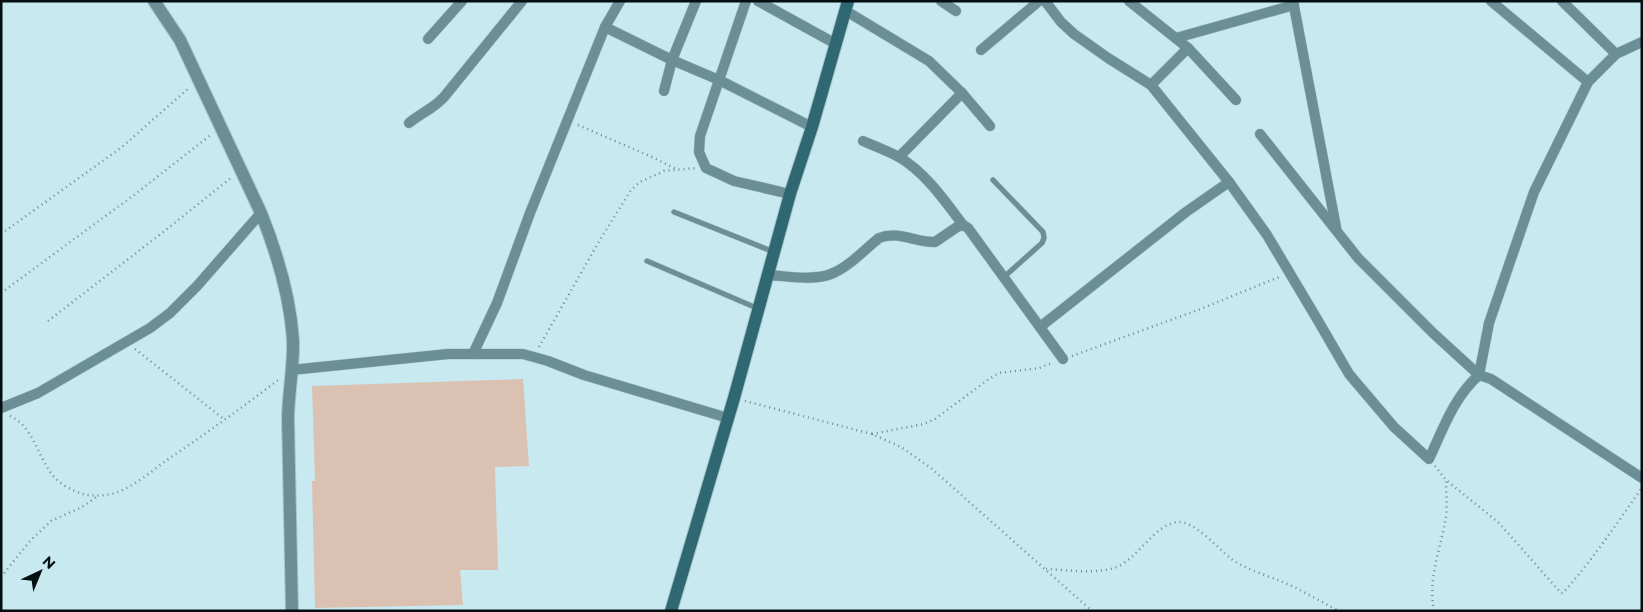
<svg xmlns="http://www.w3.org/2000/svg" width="1643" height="612" viewBox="0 0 1643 612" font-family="Montserrat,sans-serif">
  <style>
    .building { fill: #dac1b1 }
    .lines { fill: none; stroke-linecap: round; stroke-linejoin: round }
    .service-casing { stroke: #a9c6cc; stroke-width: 6 }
    .minor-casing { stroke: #a9c6cc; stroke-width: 11 }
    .tertiary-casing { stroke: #a9c6cc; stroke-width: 14 }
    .secondary-casing { stroke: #a9c6cc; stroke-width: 14 }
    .path { stroke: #738a8f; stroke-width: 2.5; stroke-dasharray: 1 4; stroke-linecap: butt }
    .service { stroke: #6c8f97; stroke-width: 5 }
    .minor { stroke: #6c8f97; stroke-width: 10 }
    .tertiary { stroke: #6c8f97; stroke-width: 12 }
    .secondary { stroke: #2f6772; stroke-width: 12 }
  </style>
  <rect width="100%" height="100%" fill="#c8e9f0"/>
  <!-- building -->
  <path class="building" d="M523,379L529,466L495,467L498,570H460L463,605L315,608L312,481H315L312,386Z"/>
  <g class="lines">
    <defs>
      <g id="service">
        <path d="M993,180L1043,232L1044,238L1042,243L1004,277"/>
        <path d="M674,212L774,252"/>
        <path d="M647,261L759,309"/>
      </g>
      <g id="minor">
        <path d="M746,1L700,136L699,152L706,168L734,181L790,194"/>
        <path d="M758,1L836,44"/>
        <path d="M941,1L956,11"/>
        <path d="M1045,1L1061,22L1074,34L1108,58L1151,85L1229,182L1267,235L1317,319L1349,374L1394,427L1429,459C1443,429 1454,397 1479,375L1491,379L1642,478"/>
        <path d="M1129,1L1188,48L1236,100"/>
        <path d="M1293,1L1336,227"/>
        <path d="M1491,1L1588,82L1616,54L1642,42"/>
        <path d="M1562,1L1616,54"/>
        <path d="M846,11L929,61L962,93L990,126"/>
        <path d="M605,27L672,60L719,80L812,127"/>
        <path d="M1176,38L1294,5"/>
        <path d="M428,39L462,1"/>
        <path d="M981,50L1039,1"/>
        <path d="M1151,85L1188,48"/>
        <path d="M664,91L672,60L696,1"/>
        <path d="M409,123C421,113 433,109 444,97L522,1"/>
        <path d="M1260,134L1358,258L1433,333L1479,375"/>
        <path d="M863,141C875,146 888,151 899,157C926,173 945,201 963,225"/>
        <path d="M899,157L962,93"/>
        <path d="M768,275C787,276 813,281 831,274C849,267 864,250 879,238C898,230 916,243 935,242L957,227L963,225L968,228L1063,359"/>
        <path d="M1040,327L1186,212L1229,182"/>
        <path d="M473,354L497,303L530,213L605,27L620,1"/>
        <path d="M291,370L448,354H523L548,361L584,375L728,418"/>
        <path d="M1479,375L1489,323L1534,192L1588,82"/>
        <path d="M1,408L38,393L150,328L170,313L197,286L261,213"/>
      </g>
      <path id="tertiary" d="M154,1L180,40L261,213C277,253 290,296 293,340C294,367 288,393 288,420L292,611"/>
      <path id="secondary" d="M671,611L734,398L790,194L812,127L848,1"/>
    </defs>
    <!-- service casing -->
    <use href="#service" class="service-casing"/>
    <!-- minor casing -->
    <use href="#minor" class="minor-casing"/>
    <!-- tertiary casing -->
    <use href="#tertiary" class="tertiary-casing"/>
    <!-- secondary casing -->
    <use href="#secondary" class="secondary-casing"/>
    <!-- path -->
    <g class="path">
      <path d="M1,4L4,1"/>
      <path d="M578,125L652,157L678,170"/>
      <path d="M1,234L122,147L190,87"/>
      <path d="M1,293L134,195L212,134"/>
      <path d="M48,321L162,233L232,177"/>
      <path d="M539,347L598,243L631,190L640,182L664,171L696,168"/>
      <path d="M135,349L225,420"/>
      <path d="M1072,356L1198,310L1279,277"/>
      <path d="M745,401L872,434L901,447L931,468L1092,611"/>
      <path d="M10,416C38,429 38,467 62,484C76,493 88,497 105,495C127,493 149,473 167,460C205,434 242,408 278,380"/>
      <path d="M872,434L924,424L935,419L989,379L999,373L1039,368L1052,363"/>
      <path d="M1435,466L1446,480L1499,523L1561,593H1563C1592,560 1616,525 1641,489"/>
      <path d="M1046,569C1067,570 1094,574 1114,568C1138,560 1154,524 1178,522C1193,520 1218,548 1230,558C1246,570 1267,575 1285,583C1304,591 1321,602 1339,611"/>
      <path d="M1,577L30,541L51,521L82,507L98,496"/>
      <path d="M1434,611C1428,580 1439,553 1445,523C1448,510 1446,494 1446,480"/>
    </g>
    <!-- service -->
    <use href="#service" class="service"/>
    <!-- minor -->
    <use href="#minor" class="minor"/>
    <!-- tertiary -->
    <use href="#tertiary" class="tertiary"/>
    <!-- secondary -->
    <use href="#secondary" class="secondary"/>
  </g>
  <!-- border -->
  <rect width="1643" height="612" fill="none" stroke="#040f12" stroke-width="5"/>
  <!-- north arrow -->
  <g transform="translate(40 572) rotate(44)" stroke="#c8e9f0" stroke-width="4" paint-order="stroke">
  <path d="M0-4L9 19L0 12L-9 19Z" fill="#040f12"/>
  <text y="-8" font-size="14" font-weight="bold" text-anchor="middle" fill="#040f12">N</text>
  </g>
</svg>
